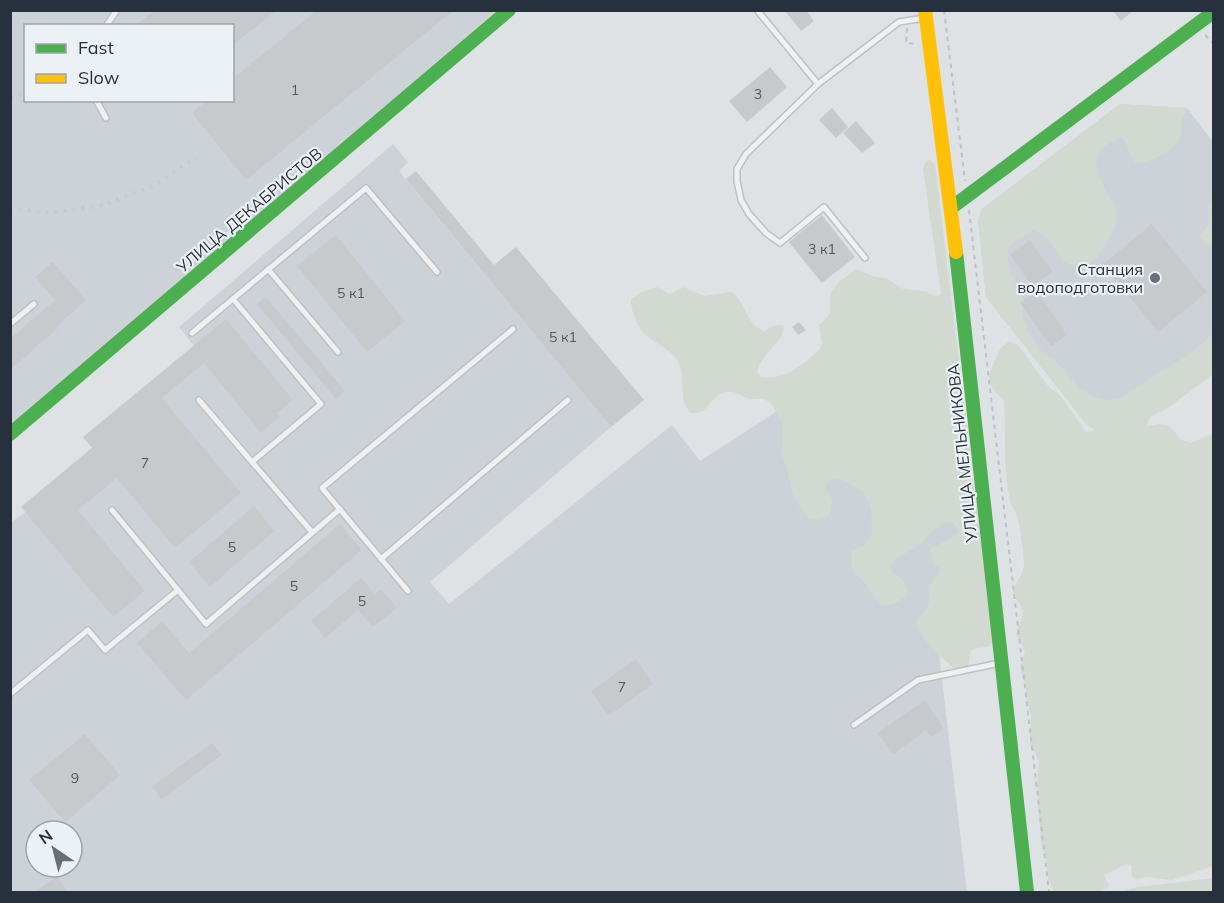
<svg xmlns="http://www.w3.org/2000/svg" width="1224" height="903" viewBox="0 0 1224 903" font-family="Mulish,sans-serif">
  <style>
    .built { fill: #cdd2d8; fill-rule: evenodd }
    .green { fill: #d1d9d0 }
    .building { fill: #c7cacd }
    .lines { fill: none; stroke-linecap: round; stroke-linejoin: round }
    .lane-casing { stroke: #bec0c3; stroke-width: 8 }
    .path { stroke: #bec1c5; stroke-width: 2; stroke-dasharray: 4.5 4.5; stroke-linecap: butt }
    .lane { stroke: #eff0f1; stroke-width: 5 }
    .fast { stroke: #4caf50; stroke-width: 14 }
    .slow { stroke: #ffc107; stroke-width: 14 }
    .rail { stroke: #c8cacd; stroke-width: 4; stroke-dasharray: 3 6; stroke-linecap: butt }
    .poi-dot { fill: #676f78; stroke: #ecf1f5; stroke-width: 2 }
    .labels { text-anchor: middle; dominant-baseline: central; stroke-width: 4.5; stroke-linejoin: round; paint-order: stroke }
    .number-label { font-size: 14px; fill: #505862 }
    .street-label { font-size: 16px; fill: #27313d; stroke: #ecf1f5 }
    .poi-label { font-size: 16px; fill: #27313d; stroke: #ecf1f5; text-anchor: end }
  </style>
  <rect width="100%" height="100%" fill="#dfe2e5"/>
  <!-- built -->
  <g class="built">
    <path d="M11,11H496L11,428ZM26,26H232V100H26Z"/>
    <path d="M1120,104L1187,108L1213,142V341L1088,426L986,297L978,220L982,209Z"/>
    <path d="M393,144L408,162L399,171L611,427L430,582L449,604L672,425L700,461L940,306L977,588L935,620L967,892H11L10,523L26,512L21,507L92,448L194,346L179,327ZM36,831H72V867H36Z"/>
  </g>
  <!-- green -->
  <g class="green">
    <path d="M1120,104L1187,108V112C1181,118 1181,122 1182,129C1182,143 1168,152 1157,157C1149,160 1143,165 1134,163L1124,139L1120,137L1100,149L1096,159L1098,173L1106,191L1117,210V219L1111,238L1105,244L1098,257L1094,260L1085,264H1068L1064,262L1046,237L1033,230L1009,246C1003,267 1017,281 1024,300C1018,317 1030,341 1044,353C1047,356 1052,358 1055,361C1074,378 1084,403 1114,399C1128,397 1138,385 1150,378C1173,365 1195,352 1213,333V374L1168,408L1150,417L1147,426L1160,424L1170,426L1180,439L1190,443L1213,434V866L1172,880L1146,877L1137,879L1132,877L1131,865L1126,864L1104,875L1109,886L1100,892H1055L1048,879L1046,859L1041,843L1037,788L1039,761L1030,745L1031,716L1026,697V687L1020,667L1025,651L1016,634C1017,625 1025,618 1022,607C1020,602 1013,598 1013,592C1013,584 1024,575 1024,563C1024,554 1019,520 1016,513C1014,509 1011,506 1010,501C1003,469 1006,432 1004,400C996,393 989,386 989,375L1000,349L1009,341L1018,345L1048,386L1061,396L1085,431L1088,433L1095,430L1088,426L986,297L978,220L982,209Z"/>
    <path d="M930,159L935,165L986,583L992,643L988,647L976,648L971,651L968,666L963,669H954C940,654 918,641 917,619C943,599 917,592 940,573V568C931,565 930,557 930,549L953,537L959,532L953,522L942,524L928,535L921,544L894,560L891,566L892,572L904,581L908,593C901,601 892,607 882,605C876,600 874,595 870,589C858,572 848,576 852,551L864,545L872,533L871,508L863,492L843,480L832,479L827,482L825,488L832,500L830,514L819,520L809,518C792,499 792,493 787,469C786,464 783,461 782,456C781,448 783,441 783,433C783,423 774,401 763,399C758,398 754,400 749,399C743,397 739,393 732,392C711,389 711,416 691,413C676,399 688,376 677,360C664,341 643,343 635,317C632,311 631,306 631,299L642,292L657,287L670,294L683,287L704,296L732,292C747,303 745,324 764,331L776,325L783,326C787,340 761,352 757,372L761,377C784,381 804,364 820,349L822,343L819,325C837,309 827,311 831,292L839,282L856,269L875,277L886,278L903,289L924,291L936,297L941,294L923,169L925,163Z"/>
    <path d="M1213,194V245L1207,244L1200,238L1201,234L1210,222L1208,206Z"/>
    <path d="M1213,878V892H1123L1131,888Z"/>
  </g>
  <!-- building -->
  <g class="building">
    <path d="M154,10H277L232,46V26H135Z"/>
    <path d="M317,10H454L246,180L192,113L207,100H232V79Z"/>
    <path d="M784,10H806L814,21L801,31Z"/>
    <path d="M1112,10H1134L1121,21Z"/>
    <path d="M770,67L787,87L747,122L729,101Z"/>
    <path d="M832,108L848,127L836,138L819,120Z"/>
    <path d="M856,121L875,143L862,153L843,133Z"/>
    <path d="M416,171L494,265L516,247L644,400L611,427L406,179Z"/>
    <path d="M822,215L855,257L822,283L789,242Z"/>
    <path d="M1152,224L1207,292L1158,332L1103,264Z"/>
    <path d="M336,235L405,321L367,352L297,266Z"/>
    <path d="M1030,240L1053,272L1032,286L1010,254Z"/>
    <path d="M53,262L86,300L57,326L58,328L10,370V339L55,300L35,277Z"/>
    <path d="M1037,291L1067,335L1051,346L1020,303Z"/>
    <path d="M266,297L345,391L336,399L257,304Z"/>
    <path d="M226,319L293,400L277,413L280,417L261,433L204,363L162,398L241,493L175,548L117,478L78,510L145,591L113,617L21,507L92,448L83,437Z"/>
    <path d="M799,322L806,330L798,335L792,327Z"/>
    <path d="M254,506L274,531L210,587L189,562Z"/>
    <path d="M340,524L362,550L186,700L137,643L162,621L189,653Z"/>
    <path d="M361,578L375,594L381,589L397,608L373,627L358,610L325,638L311,621Z"/>
    <path d="M636,659L653,684L608,716L591,691Z"/>
    <path d="M925,700L944,729L931,737L926,730L893,754L878,733Z"/>
    <path d="M85,734L120,775L65,822L29,780Z"/>
    <path d="M212,743L222,755L161,799L152,786Z"/>
    <path d="M57,876L68,892H35Z"/>
  </g>
  <g class="lines">
    <defs>
      <g id="lane">
        <path d="M757,10L818,84"/>
        <path d="M106,26L117,10"/>
        <path d="M96,100L106,118"/>
        <path d="M865,258L824,207L780,243L766,233L749,214L741,200L737,181V169L746,154L818,84L899,22L924,18"/>
        <path d="M268,269L338,352"/>
        <path d="M233,299L321,404L252,462"/>
        <path d="M10,324L34,304"/>
        <path d="M192,333L366,188L437,272"/>
        <path d="M199,400L312,532"/>
        <path d="M112,510L206,624L340,509"/>
        <path d="M381,559L568,400"/>
        <path d="M408,591L322,488L513,329"/>
        <path d="M10,694L88,630L105,650L178,590"/>
        <path d="M854,725L918,680L1000,663"/>
      </g>
    </defs>
    <!-- lane casing -->
    <use href="#lane" class="lane-casing"/>
    <!-- path -->
    <g class="path">
      <path d="M944,10L965,181"/>
      <path d="M907,28L906,43L915,44"/>
      <path d="M1205,35L1214,44"/>
      <path d="M969,210L1049,892"/>
    </g>
    <!-- lane -->
    <use href="#lane" class="lane"/>
    <!-- fast -->
    <g class="fast">
      <path d="M951,208L1212,13"/>
      <path d="M956,252L1027,892"/>
      <path d="M10,434L509,10"/>
    </g>
    <!-- slow -->
    <path class="slow" d="M925,10L956,252"/>
    <!-- rail -->
    <g class="rail">
      <path d="M10,97L26,93"/>
      <path d="M10,208L49,213L104,205L155,185L196,157"/>
    </g>
  </g>
  <!-- markers -->
  <circle class="poi-dot" cx="1155" cy="278" r="6"/>
  <g class="labels">
    <!-- number labels -->
    <g class="number-label">
      <text x="295" y="90">1</text>
      <text x="758" y="94">3</text>
      <text x="822" y="249">3 к1</text>
      <text x="351" y="293">5 к1</text>
      <text x="563" y="337">5 к1</text>
      <text x="145" y="463">7</text>
      <text x="232" y="547">5</text>
      <text x="294" y="586">5</text>
      <text x="362" y="601">5</text>
      <text x="622" y="687">7</text>
      <text x="75" y="778">9</text>
    </g>
    <!-- street labels -->
    <g class="street-label">
      <text transform="translate(249 210) rotate(-40)">УЛИЦА ДЕКАБРИСТОВ</text>
      <text transform="translate(962 453) rotate(-96)">УЛИЦА МЕЛЬНИКОВА</text>
    </g>
    <!-- poi labels -->
    <g class="poi-label">
      <text x="1143" y="269">Станция<tspan x="1143" dy="18">водоподготовки</tspan></text>
    </g>
  </g>
  <!-- border -->
  <rect width="1224" height="903" fill="none" stroke="#27313d" stroke-width="24"/>
  <!-- legend -->
  <rect x="24" y="24" width="210" height="78" fill="#ecf1f5" stroke="#9da4ab" stroke-width="1.5"/>
  <rect x="36" y="44" width="30" height="9" fill="#4caf50" stroke="#9da4ab" stroke-width="1.5"/>
  <text x="78" y="54" font-size="18" fill="#27313d">Fast</text>
  <rect x="36" y="74" width="30" height="9" fill="#ffc107" stroke="#9da4ab" stroke-width="1.5"/>
  <text x="78" y="84" font-size="18" fill="#27313d">Slow</text>
  <!-- north arrow -->
  <g transform="translate(54 849) rotate(325)"><circle r="28" fill="#ecf1f5" stroke="#9da4ab" stroke-width="1.5"/>
  <path d="M0-4.5L10 22L0 15L-10 22Z" fill="#676f78"/>
  <text y="-9" font-size="16" font-weight="bold" text-anchor="middle" fill="#27313d">N</text>
  </g>
</svg>
